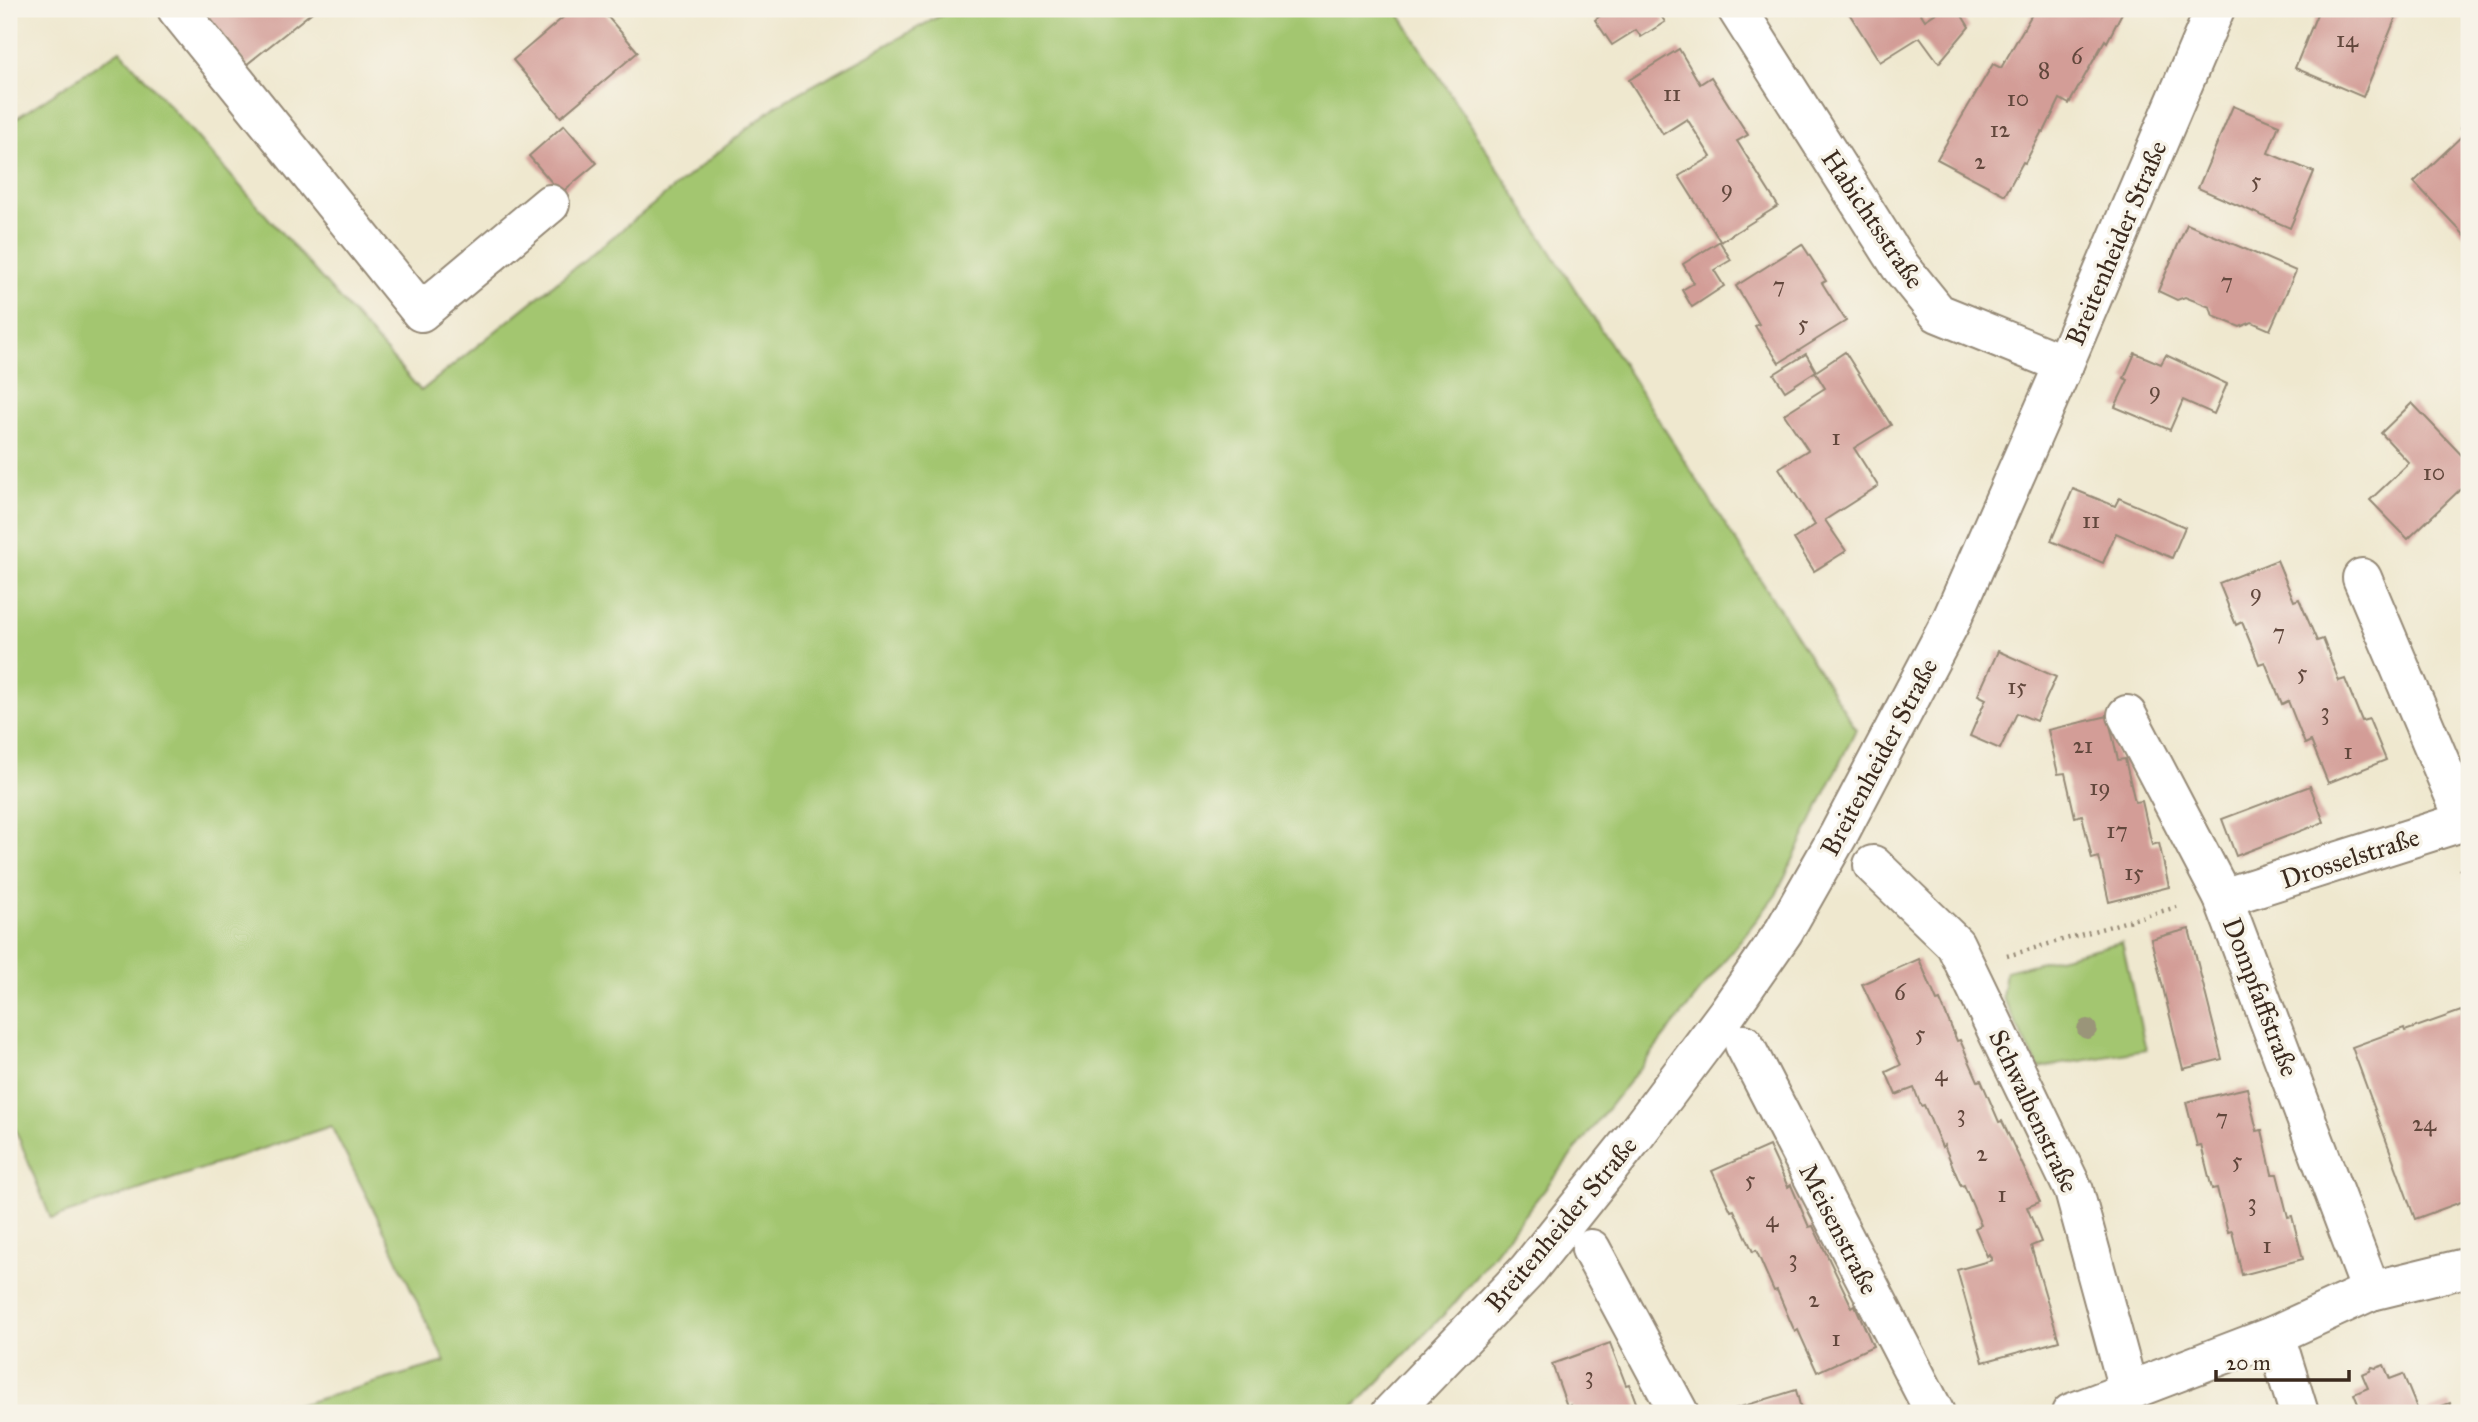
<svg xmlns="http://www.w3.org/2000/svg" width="2478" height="1422" viewBox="0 0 2478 1422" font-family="'IM FELL Great Primer',serif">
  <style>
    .green { fill: #a3c66f; stroke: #6f7846; stroke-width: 2 }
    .building { fill: #d39d97 }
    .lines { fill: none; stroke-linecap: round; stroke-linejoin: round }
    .minor-casing { stroke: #958976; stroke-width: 42 }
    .path { stroke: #958976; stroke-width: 4.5; stroke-dasharray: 2 5; stroke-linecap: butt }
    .minor { stroke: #fff; stroke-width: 38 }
    .tree { fill: #9a9579 }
    .labels { text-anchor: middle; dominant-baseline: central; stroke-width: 7; stroke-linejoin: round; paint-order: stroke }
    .number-label { font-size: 23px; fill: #61473c }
    .street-label { font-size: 26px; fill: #3b2a1e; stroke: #f7f3e8 }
  </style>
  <rect width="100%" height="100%" fill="#f7f3e8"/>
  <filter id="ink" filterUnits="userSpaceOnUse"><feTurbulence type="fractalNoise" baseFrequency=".0143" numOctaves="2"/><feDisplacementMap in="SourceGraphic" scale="14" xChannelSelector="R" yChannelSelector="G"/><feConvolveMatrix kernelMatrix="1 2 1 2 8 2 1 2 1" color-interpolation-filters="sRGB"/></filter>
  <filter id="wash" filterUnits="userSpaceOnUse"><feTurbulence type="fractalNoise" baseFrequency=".00686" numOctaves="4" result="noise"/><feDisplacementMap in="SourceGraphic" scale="28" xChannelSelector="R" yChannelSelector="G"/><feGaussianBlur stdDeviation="1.57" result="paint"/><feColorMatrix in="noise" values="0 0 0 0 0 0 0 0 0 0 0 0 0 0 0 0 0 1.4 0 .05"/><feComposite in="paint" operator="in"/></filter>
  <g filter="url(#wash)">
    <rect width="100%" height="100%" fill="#efe8cf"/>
    <!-- green -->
    <g class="green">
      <path d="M952,9H1396L1856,729L1776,895L1455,1303L1348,1413H271L445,1362L382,1226L331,1126L51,1219L9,1113V904L12,886L9,881V123L120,50L421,391L777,105Z"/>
      <path d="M2122,942L2146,1050L2039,1068L2002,997L2006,971Z"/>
    </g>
    <g id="blocks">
      <!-- building -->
      <g class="building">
        <path d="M201,9H316L246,65Z"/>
        <path d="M573,9H601L638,52L561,117L513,60Z"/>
        <path d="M1597,9H1669L1660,14L1665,22L1641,37L1636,30L1612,45L1595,20L1601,15Z"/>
        <path d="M1850,9H1918L1925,20L1942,9H1958L1969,27L1939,63L1920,37L1880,62L1847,10Z"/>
        <path d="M2035,9H2124L2107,42L2105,40L2069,104L2060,99L2044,132L2042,131L2025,163L2023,162L2005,195L1937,159L1993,64L2001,68Z"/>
        <path d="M2319,9L2399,10L2363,97L2295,68Z"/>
        <path d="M1679,49L1700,84L1711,77L1748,135L1737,141L1778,206L1720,242L1731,260L1714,270L1724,286L1692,307L1682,290L1694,283L1683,264L1720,241L1679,176L1711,157L1687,119L1663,134L1629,80Z"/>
        <path d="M2233,106L2279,125L2268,153L2314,172L2290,228L2198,188Z"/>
        <path d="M2469,120V240L2414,182L2465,133L2461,128Z"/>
        <path d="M564,125L597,163L561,193L529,156Z"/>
        <path d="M2187,224L2296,271L2270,330L2252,322L2240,327L2213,316L2210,307L2185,297L2177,300L2158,291Z"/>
        <path d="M1802,244L1826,281L1822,283L1846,321L1779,363L1755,326L1759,324L1736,286Z"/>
        <path d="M1845,352L1891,425L1854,448L1878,486L1825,520L1846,551L1814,571L1794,539L1815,525L1779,468L1808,450L1784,414L1825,388L1815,372Z"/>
        <path d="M2135,353L2161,364L2166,355L2227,384L2214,414L2183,400L2170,430L2115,407L2128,380L2124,378Z"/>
        <path d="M1806,354L1816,371L1785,391L1774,374Z"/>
        <path d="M2412,403L2469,463V481L2408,539L2370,500L2409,463L2381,433Z"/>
        <path d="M2073,489L2115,506L2119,498L2185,527L2172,558L2116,533L2103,563L2051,541Z"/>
        <path d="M2277,560L2294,601L2299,599L2317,641L2323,639L2339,681L2345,679L2362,721L2369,719L2386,760L2328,783L2311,741L2305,744L2288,701L2282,704L2265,662L2259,664L2242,622L2236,625L2219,583Z"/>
        <path d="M1998,651L2056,677L2036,721L2017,713L2000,749L1970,736L1986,699L1978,695Z"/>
        <path d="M2108,716L2118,760L2125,759L2135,802L2142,801L2152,845L2159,843L2169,887L2109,902L2099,857L2092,859L2082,815L2075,817L2065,773L2058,774L2048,730Z"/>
        <path d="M2310,786L2324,822L2236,856L2222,819Z"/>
        <path d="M2189,929L2222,1059L2183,1069L2151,939Z"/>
        <path d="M1919,959L1937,1001L1940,1000L1957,1041L1960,1040L1978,1081L1981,1080L1999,1122L2002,1121L2040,1202L2027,1207L2041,1242L2031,1246L2059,1341L1983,1362L1957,1270L1992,1260L1989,1254L1987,1256L1975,1228L1981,1225L1964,1185L1961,1186L1944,1145L1942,1147L1924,1105L1921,1106L1914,1088L1896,1095L1886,1072L1901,1065L1862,984Z"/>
        <path d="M2461,1011L2469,1034V1199L2415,1219L2352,1047L2404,1028L2405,1031Z"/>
        <path d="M2247,1088L2257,1131L2262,1130L2272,1174H2277L2288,1217L2292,1216L2303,1259L2242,1275L2232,1231L2228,1232L2217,1188L2212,1189L2201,1145L2197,1146L2186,1102Z"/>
        <path d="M1769,1146L1788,1187L1791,1185L1809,1227L1813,1226L1852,1307L1855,1305L1873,1346L1817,1372L1798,1330L1795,1332L1777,1290L1774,1291L1756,1250L1753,1252L1734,1210L1731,1211L1712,1171Z"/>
        <path d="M1610,1343L1626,1385L1629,1384L1640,1413H1574L1571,1405L1567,1406L1552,1364Z"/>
        <path d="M2384,1365L2390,1379L2403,1374L2419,1413H2362L2354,1394L2368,1388L2362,1374L2370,1371L2372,1367L2376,1368Z"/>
        <path d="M1796,1390L1802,1413H1724V1412Z"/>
        <path d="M2450,1403L2454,1413H2423Z"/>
      </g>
    </g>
  </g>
  <g filter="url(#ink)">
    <use href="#blocks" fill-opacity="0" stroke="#958976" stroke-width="2"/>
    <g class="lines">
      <defs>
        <g id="minor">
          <path d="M177,9L421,312L550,204"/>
          <path d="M1737,9L1900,266L1938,313L2064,364"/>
          <path d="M2127,715L2223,898L2371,1291"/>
          <path d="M1873,865L1955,944L2074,1191L2129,1393"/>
          <path d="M2223,898L2465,821L2362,578"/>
          <path d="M1744,1044L1935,1413"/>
          <path d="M1591,1249L1679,1413"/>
          <path d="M2275,1335L2299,1413"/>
          <path d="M1391,1413L1527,1271L1634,1137L1727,1013L1784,931L1839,834L1951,621L2064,364L2215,9"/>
          <path d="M2071,1413L2275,1335L2371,1291L2469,1267"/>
        </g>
      </defs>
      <!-- minor casing -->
      <use href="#minor" class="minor-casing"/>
      <!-- path -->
      <g class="path">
        <path d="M2460,868L2469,889"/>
        <path d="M2007,956L2180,906"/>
      </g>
      <!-- minor -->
      <use href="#minor" class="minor"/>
    </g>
    <!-- trees -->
    <circle class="tree" cx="2087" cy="1029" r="10"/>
  </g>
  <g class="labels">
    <!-- number labels -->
    <g class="number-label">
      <text x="2347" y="39">14</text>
      <text x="2077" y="56">6</text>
      <text x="2044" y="70">8</text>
      <text x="1672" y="93">11</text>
      <text x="2018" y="98">10</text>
      <text x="2000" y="129">12</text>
      <text x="1980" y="161">2</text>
      <text x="2256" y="180">5</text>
      <text x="1727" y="188">9</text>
      <text x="2227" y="281">7</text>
      <text x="1779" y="285">7</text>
      <text x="1803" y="323">5</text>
      <text x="2155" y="390">9</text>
      <text x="1836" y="437">1</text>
      <text x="2434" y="472">10</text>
      <text x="2091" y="520">11</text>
      <text x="2256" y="592">9</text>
      <text x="2279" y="632">7</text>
      <text x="2302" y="672">5</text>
      <text x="2017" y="686">15</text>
      <text x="2325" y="711">3</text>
      <text x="2083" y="745">21</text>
      <text x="2348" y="751">1</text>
      <text x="2100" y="787">19</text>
      <text x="2117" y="830">17</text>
      <text x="2134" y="872">15</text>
      <text x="1900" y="992">6</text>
      <text x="1920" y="1033">5</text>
      <text x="1941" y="1073">4</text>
      <text x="1961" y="1113">3</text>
      <text x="2222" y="1117">7</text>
      <text x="2424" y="1123">24</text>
      <text x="1982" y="1153">2</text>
      <text x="2237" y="1160">5</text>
      <text x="1750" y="1179">5</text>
      <text x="2002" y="1194">1</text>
      <text x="2252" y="1202">3</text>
      <text x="1772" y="1219">4</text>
      <text x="2267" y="1245">1</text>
      <text x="1793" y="1258">3</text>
      <text x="1814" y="1299">2</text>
      <text x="1836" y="1338">1</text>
      <text x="1589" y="1375">3</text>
    </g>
    <!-- street labels -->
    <g class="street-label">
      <text transform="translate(1873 219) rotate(56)">Habichtsstraße</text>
      <text transform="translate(2116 243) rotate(-67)">Breitenheider Straße</text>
      <text transform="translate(1879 757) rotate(-62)">Breitenheider Straße</text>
      <text transform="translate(2350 858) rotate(-18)">Drosselstraße</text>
      <text transform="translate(2261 997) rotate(69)">Dompfaffstraße</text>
      <text transform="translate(2034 1111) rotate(65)">Schwalbenstraße</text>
      <text transform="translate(1561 1224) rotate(-50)">Breitenheider Straße</text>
      <text transform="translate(1839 1229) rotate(63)">Meisenstraße</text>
    </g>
  </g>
  <!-- margin -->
  <rect width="2478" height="1422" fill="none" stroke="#f7f3e8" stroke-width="35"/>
  <!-- scale -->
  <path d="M2216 1370v10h133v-10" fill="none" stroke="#3b2a1e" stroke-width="3.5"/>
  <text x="2226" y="1370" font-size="21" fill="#3b2a1e" stroke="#f7f3e8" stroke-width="5" paint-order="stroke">20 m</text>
</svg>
